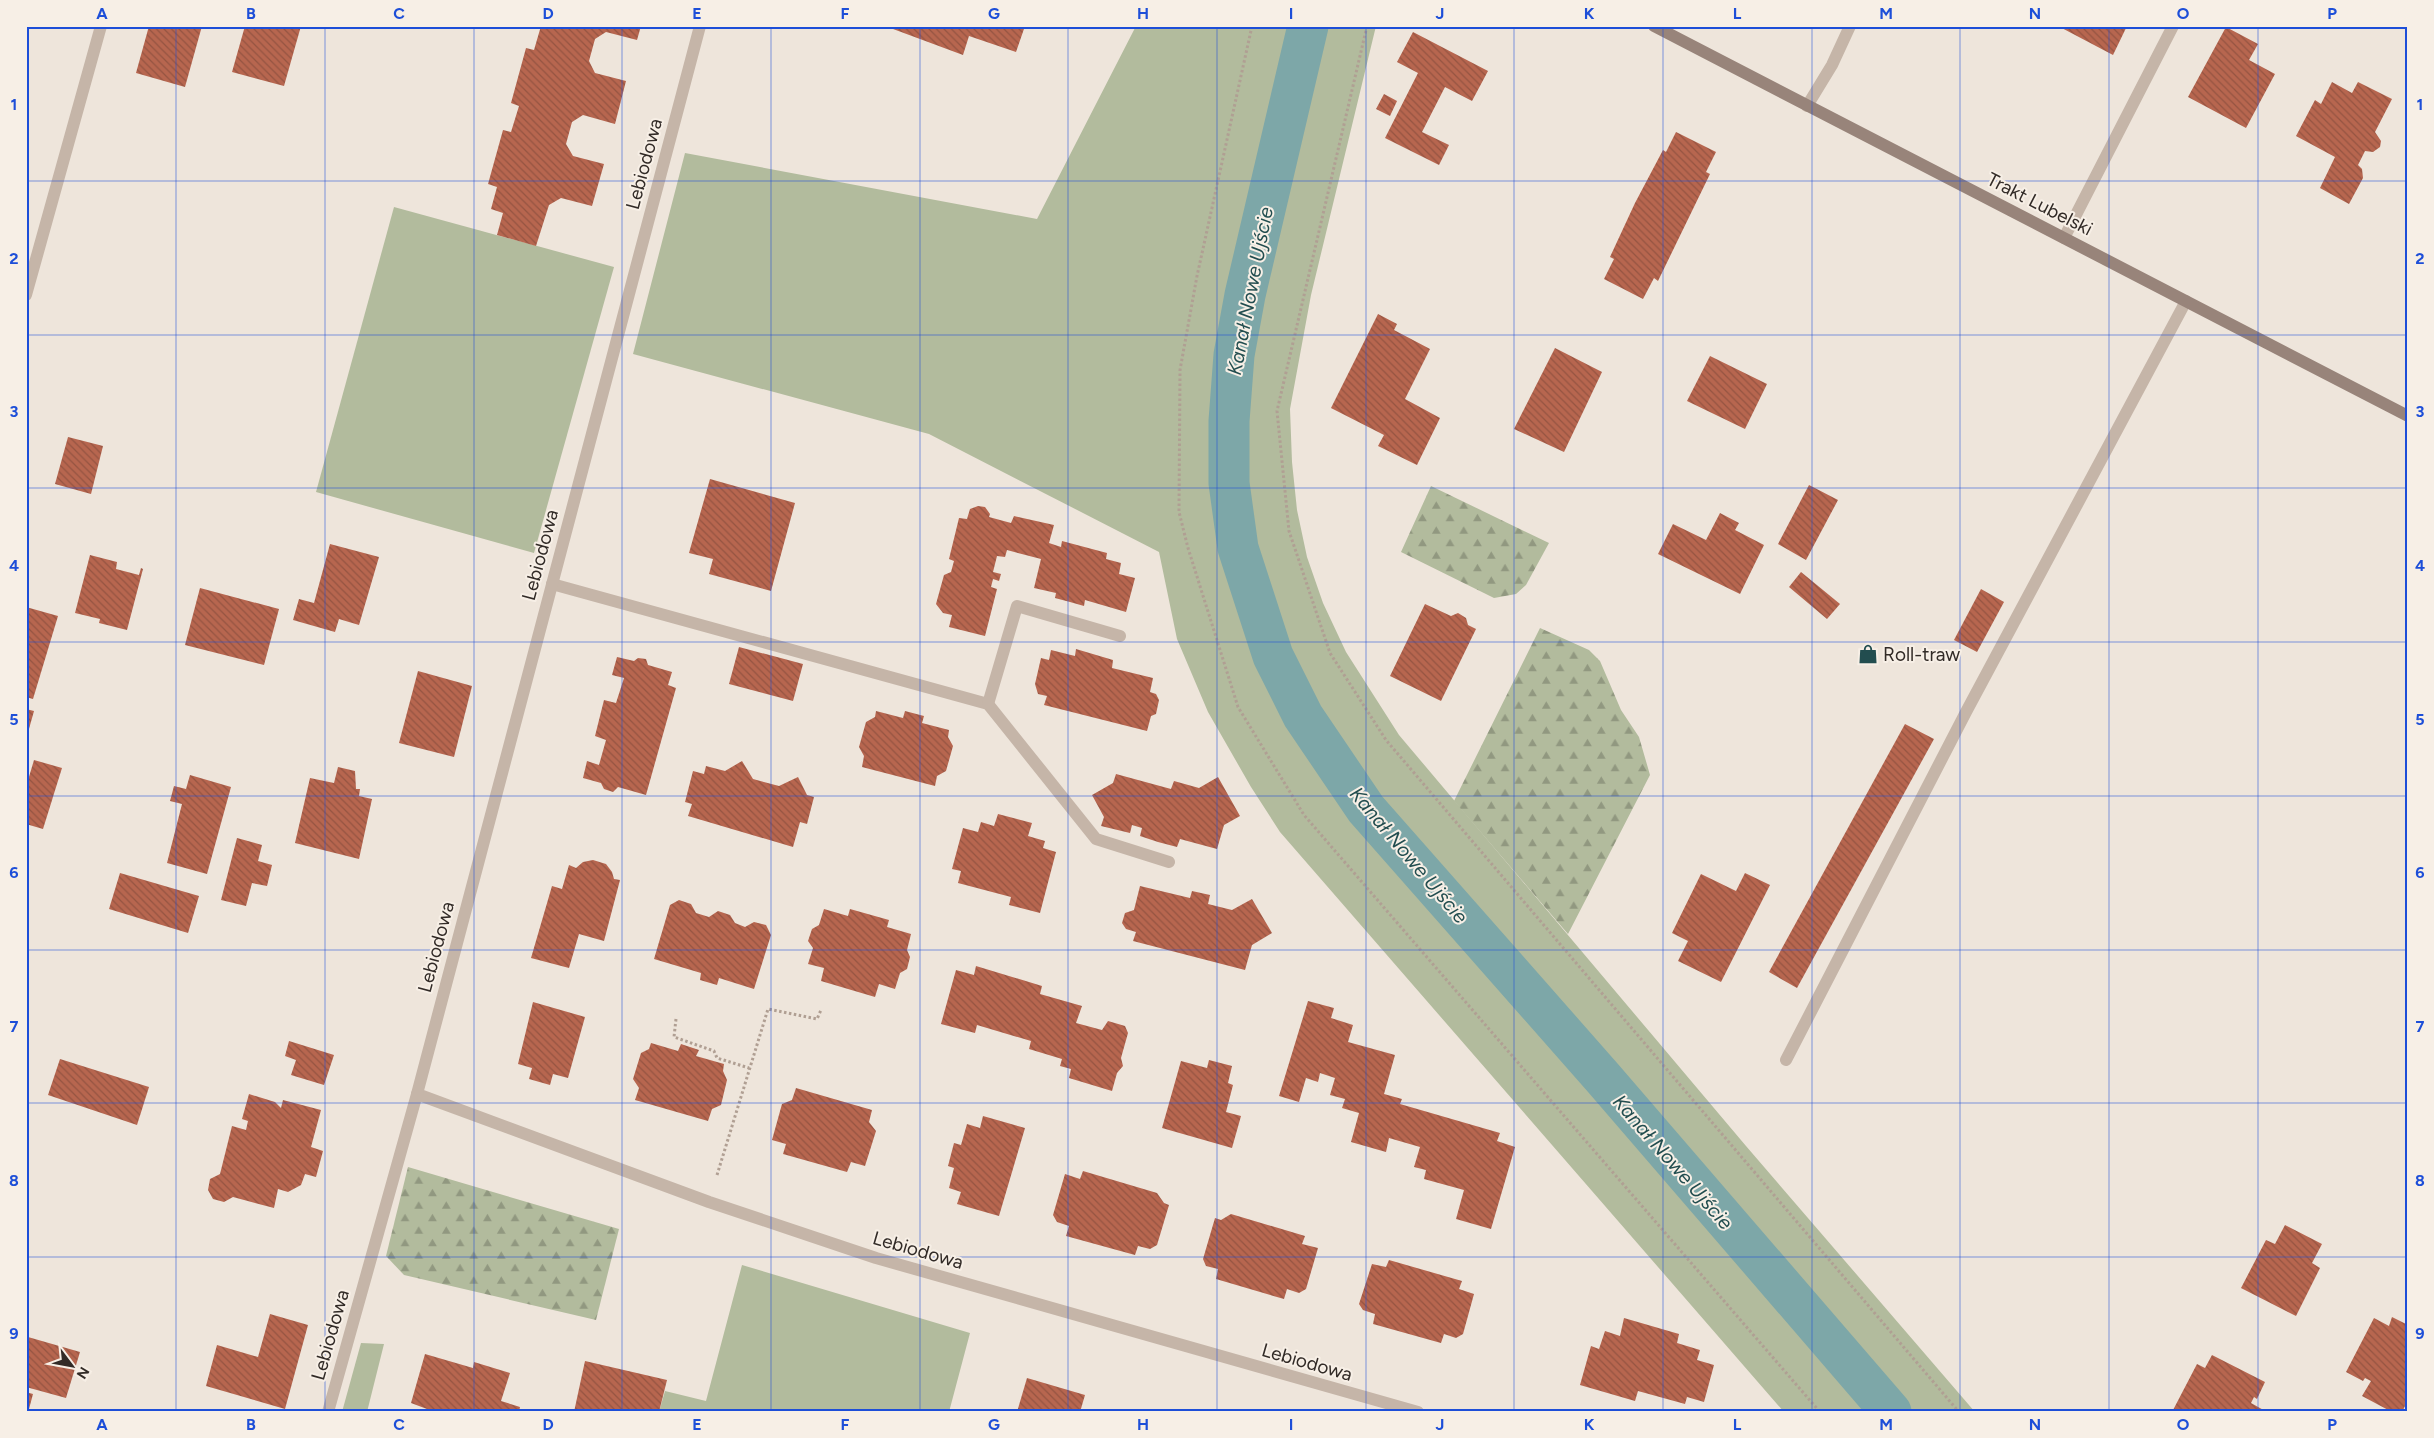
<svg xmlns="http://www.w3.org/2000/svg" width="2434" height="1438" viewBox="0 0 2434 1438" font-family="Figtree,sans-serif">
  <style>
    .green { fill: #b2bb9d }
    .forest { fill: url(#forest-firs) }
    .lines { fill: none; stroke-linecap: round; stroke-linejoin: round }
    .canal { stroke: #7da7a8; stroke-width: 41 }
    .building { fill: url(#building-back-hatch) }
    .path { stroke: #b09f93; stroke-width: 3; stroke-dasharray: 2.5 2.5; stroke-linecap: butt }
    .lane { stroke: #c5b5a8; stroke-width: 12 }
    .street { stroke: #c5b5a8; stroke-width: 12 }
    .secondary { stroke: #98847a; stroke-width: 12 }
    .grid { fill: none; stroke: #1d4ed8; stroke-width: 1; stroke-opacity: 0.55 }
    .labels { text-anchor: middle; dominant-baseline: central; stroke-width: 4; stroke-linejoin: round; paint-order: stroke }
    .street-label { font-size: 19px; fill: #322b27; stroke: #f7efe6 }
    .poi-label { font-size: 19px; fill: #322b27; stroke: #f7efe6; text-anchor: start }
    .water-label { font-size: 20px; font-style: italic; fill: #224d4f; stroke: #f7efe6 }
    .neatline { fill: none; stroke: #1d4ed8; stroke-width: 2 }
    .grid-label { font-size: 16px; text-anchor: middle; font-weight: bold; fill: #1d4ed8 }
  </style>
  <defs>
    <pattern id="forest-firs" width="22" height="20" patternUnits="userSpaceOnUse" patternTransform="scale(1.25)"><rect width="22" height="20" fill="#b2bb9d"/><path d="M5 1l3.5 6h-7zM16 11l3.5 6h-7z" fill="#919880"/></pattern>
    <pattern id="building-back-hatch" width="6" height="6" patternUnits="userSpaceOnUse" patternTransform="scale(1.25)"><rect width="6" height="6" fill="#b7664f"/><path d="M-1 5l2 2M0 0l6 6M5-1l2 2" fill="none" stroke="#955442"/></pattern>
  </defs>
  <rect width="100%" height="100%" fill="#eee5db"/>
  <!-- green -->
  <g class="green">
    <path d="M1136,26H1376L1311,295L1290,409L1292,462L1297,510L1307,557L1323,603L1346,652L1399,735L1746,1146L1975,1412H1784L1280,832L1251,787L1208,712L1177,639L1159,552L929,434L633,354L685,153L1037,219Z"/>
    <path d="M394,207L614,267L534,553L316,492Z"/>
    <path d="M742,1265L970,1333L949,1412H659L665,1391L706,1401Z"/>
    <path d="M361,1343L384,1344L367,1412H342Z"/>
  </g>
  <!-- forest -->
  <g class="forest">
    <path d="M1431,486L1549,543L1526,585L1516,594L1494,598L1401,552Z"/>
    <path d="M1540,628L1589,650L1600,661L1621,710L1639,737L1650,775L1568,934L1454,801Z"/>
    <path d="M408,1167L619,1229L596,1320L404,1275L386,1256Z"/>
  </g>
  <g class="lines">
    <!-- canal -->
    <path class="canal" d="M1308,26L1245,295L1234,355L1229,421V483L1238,548L1273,656L1303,716L1366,809L1603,1078L1891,1412"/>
  </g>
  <!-- building -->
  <g class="building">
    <path d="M149,26H202L185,87L136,73Z"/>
    <path d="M245,26H301L284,86L232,72Z"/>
    <path d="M541,26H641L637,40L606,32L595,39L589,61L595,73L626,81L615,124L583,115L572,122L566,144L573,156L604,164L592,206L561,198L549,205L536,246L497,235L503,213L491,209L497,187L488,184L503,130L511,132L519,106L511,103L526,48L534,50Z"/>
    <path d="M885,26H1025L1016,52L969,36L963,55Z"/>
    <path d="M2058,26H2127L2113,55Z"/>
    <path d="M2226,27L2258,44L2249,60L2275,74L2246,128L2188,97Z"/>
    <path d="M1413,32L1488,71L1472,101L1445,87L1422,132L1449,145L1439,165L1385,138L1418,73L1397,62Z"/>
    <path d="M2332,82L2352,93L2358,82L2392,99L2375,132L2381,141L2380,147L2373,152L2365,151L2358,165L2362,169L2363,178L2349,204L2320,188L2335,157L2296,136L2315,100L2321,104Z"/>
    <path d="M1384,94L1397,101L1390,116L1376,109Z"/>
    <path d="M1676,132L1716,152L1706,172L1710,174L1658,281L1654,278L1643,299L1604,279L1614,259L1610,257L1635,203L1663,150L1666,152Z"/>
    <path d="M1378,314L1397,324L1394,330L1430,349L1405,399L1440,418L1417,465L1378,446L1384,435L1331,408Z"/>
    <path d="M1555,348L1602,372L1564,452L1514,429Z"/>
    <path d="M1710,356L1767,384L1745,429L1687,401Z"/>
    <path d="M68,437L103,446L91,494L55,484Z"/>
    <path d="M710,479L795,503L771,591L709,574L713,559L689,553Z"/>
    <path d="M1809,485L1838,500L1806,560L1778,544Z"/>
    <path d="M978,506L985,507L990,514L989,517L1011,523L1014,516L1054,525L1049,543L1061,547L1062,541L1107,553L1106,559L1121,563L1119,574L1135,578L1126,612L1085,600L1084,606L1070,602L1055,598L1056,593L1034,588L1041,559L1007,550L1005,557L997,556L993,572L1001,574L999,581L993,579L991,587L997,589L985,636L949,627L952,615L943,613L936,604L944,575L951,572L954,561L949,559L959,518L967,519L970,509Z"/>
    <path d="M1720,513L1739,523L1735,530L1764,545L1740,594L1658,554L1673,524L1706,540Z"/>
    <path d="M330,544L379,557L359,625L339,619L335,632L293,620L299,599L314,603Z"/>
    <path d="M90,555L117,562L116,569L139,575L141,568L143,569L127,630L99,623L100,619L75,613Z"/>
    <path d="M1801,572L1840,604L1827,619L1789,587Z"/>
    <path d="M200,588L279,609L264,665L185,645Z"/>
    <path d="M1981,589L2004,602L1977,652L1954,640Z"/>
    <path d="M1425,604L1451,616L1458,613L1466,618L1468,625L1476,629L1441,701L1390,676Z"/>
    <path d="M26,607L58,616L33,699L26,697Z"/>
    <path d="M739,647L803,664L793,701L729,684Z"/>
    <path d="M1076,649L1113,660L1112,668L1153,678L1150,692L1156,694L1159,700L1156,714L1151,716L1147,731L1044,705L1047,696L1038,694L1035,684L1041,658L1049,660L1051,650L1075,656Z"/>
    <path d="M617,657L634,661L638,658L646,659L648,665L672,672L668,685L676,688L646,795L618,787L613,792L604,789L601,783L583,778L587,761L599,765L606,740L595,736L604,700L616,703L624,678L612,675Z"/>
    <path d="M418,671L472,686L454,757L399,743Z"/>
    <path d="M26,709L34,711L27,736H26Z"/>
    <path d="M876,711L903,718L905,711L924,716L922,723L949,730L948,737L953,746L946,771L937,776L935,786L862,767L864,756L859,747L866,722L875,717Z"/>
    <path d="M1905,724L1934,739L1797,988L1769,972Z"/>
    <path d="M34,760L62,768L43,829L26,824V787Z"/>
    <path d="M742,761L753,779L779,786L798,777L807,795L814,797L807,824L800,822L793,847L688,816L692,804L685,802L693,771L704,774L706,766L725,771Z"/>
    <path d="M338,767L355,771L356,789H360L359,796L372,799L359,859L295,843L310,778L334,783Z"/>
    <path d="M1116,774L1171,789L1174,781L1199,788L1218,777L1240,816L1224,825L1217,849L1180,839L1177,847L1158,842L1140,836L1142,828L1132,825L1130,833L1101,826L1104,817L1092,795L1113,783Z"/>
    <path d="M190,775L231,787L207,874L167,863L182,804L170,801L174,786L186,789Z"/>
    <path d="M998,814L1032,823L1028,836L1045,841L1043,848L1056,852L1040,913L1009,905L1011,897L958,883L961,871L952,869L963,828L978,832L981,822L994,826Z"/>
    <path d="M237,838L262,845L258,861L272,865L267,886L252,883L246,906L221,900Z"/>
    <path d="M593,860L606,864L612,872L614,879L620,880L604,941L579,934L569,968L531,958L552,886L562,889L569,865L576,868L583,862Z"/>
    <path d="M120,873L199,896L188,933L109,909Z"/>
    <path d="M1745,873L1770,885L1721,982L1678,961L1688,941L1672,933L1701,874L1736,891Z"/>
    <path d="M1140,886L1190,898L1192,891L1210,895L1208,904L1232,910L1252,899L1272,933L1252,945L1245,970L1133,941L1136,932L1126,929L1122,923L1125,913L1134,910Z"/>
    <path d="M679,900L691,904L696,913L709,917L718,911L730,915L735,923L745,927L754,922L766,925L771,935L754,989L719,978L717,985L700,980L701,973L654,959L670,905Z"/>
    <path d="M824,909L848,916L850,909L889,920L887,927L911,934L907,950L910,957L907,969L900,973L895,989L879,984L875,997L821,981L824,968L808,964L813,948L808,941L812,929L819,925Z"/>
    <path d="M976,966L1042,986L1040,994L1082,1006L1076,1023L1102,1030L1108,1021L1125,1026L1128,1033L1121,1058L1123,1066L1117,1073L1112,1091L1069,1078L1071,1069L1060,1066L1062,1059L1029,1049L1031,1041L977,1025L975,1033L941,1024L956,970L974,975Z"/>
    <path d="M1308,1001L1334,1008L1331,1018L1353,1025L1348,1042L1395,1055L1384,1094L1402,1099L1400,1104L1500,1133L1497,1141L1515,1147L1491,1229L1456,1219L1464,1190L1424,1179L1426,1170L1414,1167L1420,1147L1389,1138L1386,1152L1351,1142L1359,1113L1342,1108L1345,1099L1330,1095L1335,1078L1320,1073L1318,1082L1306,1078L1299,1102L1279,1096Z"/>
    <path d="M533,1002L585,1017L568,1078L553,1074L550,1085L529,1079L532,1068L518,1064Z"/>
    <path d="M289,1041L334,1055L324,1085L291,1075L296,1060L285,1056Z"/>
    <path d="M651,1043L678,1051L681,1044L699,1050L696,1056L724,1064L723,1071L727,1080L721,1105L712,1109L708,1121L635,1100L639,1088L633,1079L641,1053L649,1049Z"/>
    <path d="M60,1059L149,1087L137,1125L48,1095Z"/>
    <path d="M1209,1060L1232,1066L1228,1083L1233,1085L1226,1112L1241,1116L1232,1148L1162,1128L1181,1061L1207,1068Z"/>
    <path d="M796,1088L872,1110L869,1122L876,1131L865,1166L851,1162L847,1172L783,1154L786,1144L772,1140L782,1104L792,1100Z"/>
    <path d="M249,1094L275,1102L281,1108L283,1100L321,1110L311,1147L323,1151L316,1177L305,1174L301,1185L288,1192L278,1189L274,1208L233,1197L224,1202L213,1199L208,1190L210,1179L220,1174L232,1126L246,1130L248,1121L242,1119Z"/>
    <path d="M983,1116L1025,1128L999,1216L957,1204L961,1192L949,1188L954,1168L948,1166L954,1143L961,1145L967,1124L980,1128Z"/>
    <path d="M1083,1171L1157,1193L1164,1203L1169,1205L1157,1245L1150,1249L1138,1246L1135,1255L1066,1236L1069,1226L1057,1222L1053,1215L1065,1174L1080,1179Z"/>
    <path d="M1231,1214L1305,1236L1302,1244L1318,1248L1306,1289L1299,1293L1287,1289L1284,1299L1216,1279L1218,1269L1206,1266L1203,1259L1215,1218L1221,1220Z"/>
    <path d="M2285,1225L2322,1244L2312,1263L2320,1268L2296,1316L2241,1288L2266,1240L2275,1244Z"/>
    <path d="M1389,1260L1462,1281L1459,1289L1474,1294L1463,1334L1456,1338L1444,1334L1441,1343L1373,1324L1375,1314L1363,1310L1359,1304L1372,1264L1386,1267Z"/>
    <path d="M270,1314L308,1325L285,1409L206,1386L217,1345L258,1357Z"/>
    <path d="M2392,1317L2408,1325V1400L2402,1412H2392L2362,1396L2371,1381L2365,1378L2363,1381L2346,1372L2374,1318L2389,1326Z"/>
    <path d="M1624,1318L1679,1334L1677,1343L1700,1350L1697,1360L1714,1365L1704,1402L1687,1397L1685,1404L1638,1391L1635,1401L1580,1385L1591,1346L1599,1349L1605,1331L1620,1336Z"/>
    <path d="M28,1337L80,1352L66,1398L26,1387Z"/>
    <path d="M425,1354L473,1368L474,1362L510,1373L501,1401L520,1407L519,1412H435L411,1403Z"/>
    <path d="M2212,1355L2265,1382L2257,1399L2254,1397L2251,1403L2267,1412H2172L2197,1364L2205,1368Z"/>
    <path d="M585,1361L667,1380L659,1412H574Z"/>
    <path d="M1027,1378L1085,1395L1080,1412H1017Z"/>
    <path d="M26,1392L33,1394L29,1409L38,1412H26Z"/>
  </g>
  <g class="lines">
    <!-- path -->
    <g class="path">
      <path d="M1252,26L1197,276L1180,370L1179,512L1188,548L1238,707L1304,815L1820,1412"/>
      <path d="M1367,26L1277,411L1289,531L1330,653L1386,740L1959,1412"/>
      <path d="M676,1019L674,1037L714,1051L717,1058L749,1068"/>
      <path d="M717,1175L768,1009L817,1019L821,1010"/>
    </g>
    <!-- lane -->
    <g class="lane">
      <path d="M1807,106L1832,65L1850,26"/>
      <path d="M2064,238L2173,26"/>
      <path d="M26,295L101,26"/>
      <path d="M552,584L988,704L1096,839L1169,862"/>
      <path d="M988,704L1017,606L1120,636"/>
      <path d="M1786,1060L1966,712L2186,301"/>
    </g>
    <!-- street -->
    <g class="street">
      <path d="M417,1094L709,1202L876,1258L1418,1412"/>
      <path d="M328,1412L417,1094L700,26"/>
    </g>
    <!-- secondary -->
    <path class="secondary" d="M1654,26L2408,416"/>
  </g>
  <!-- grid -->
  <path class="grid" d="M176,26V1412M325,26V1412M474,26V1412M622,26V1412M771,26V1412M920,26V1412M1068,26V1412M1217,26V1412M1366,26V1412M1514,26V1412M1663,26V1412M1812,26V1412M1960,26V1412M2109,26V1412M2258,26V1412M26,181H2408M26,335H2408M26,488H2408M26,642H2408M26,796H2408M26,950H2408M26,1103H2408M26,1257H2408"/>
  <!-- icons -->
  <defs>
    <symbol id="shop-bare" viewBox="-9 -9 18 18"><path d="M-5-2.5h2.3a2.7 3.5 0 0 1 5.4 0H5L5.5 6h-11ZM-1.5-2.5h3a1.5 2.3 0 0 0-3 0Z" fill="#224d4f" stroke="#f7efe6" stroke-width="2.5" paint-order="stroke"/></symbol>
  </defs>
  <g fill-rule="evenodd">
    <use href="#shop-bare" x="1854" y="640" width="28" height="28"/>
  </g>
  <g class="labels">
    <!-- street labels -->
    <g class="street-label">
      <text transform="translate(644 164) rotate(-75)">Lebiodowa</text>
      <text transform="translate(2040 204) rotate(27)">Trakt Lubelski</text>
      <text transform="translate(540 555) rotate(-75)">Lebiodowa</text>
      <text transform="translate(436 947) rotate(-75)">Lebiodowa</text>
      <text transform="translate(918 1250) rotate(16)">Lebiodowa</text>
      <text transform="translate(330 1335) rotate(-74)">Lebiodowa</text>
      <text transform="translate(1307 1362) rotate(16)">Lebiodowa</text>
    </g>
    <!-- poi labels -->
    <g class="poi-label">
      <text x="1883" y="654">Roll-traw</text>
    </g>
    <!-- water labels -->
    <g class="water-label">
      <text transform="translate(1250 291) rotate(-79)">Kanał Nowe Ujście</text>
      <text transform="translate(1409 855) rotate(50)">Kanał Nowe Ujście</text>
      <text transform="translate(1673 1162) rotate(49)">Kanał Nowe Ujście</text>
    </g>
  </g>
  <!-- border -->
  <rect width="2434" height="1438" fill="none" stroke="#f7efe6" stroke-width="55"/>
  <!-- north arrow -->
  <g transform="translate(72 1366) rotate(122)" stroke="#f7efe6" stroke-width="4" paint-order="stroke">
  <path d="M0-4L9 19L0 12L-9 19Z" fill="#322b27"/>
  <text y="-8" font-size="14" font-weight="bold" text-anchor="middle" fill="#322b27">N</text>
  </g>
  <rect x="28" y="28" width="2378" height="1382" class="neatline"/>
  <g class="grid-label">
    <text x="102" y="19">A</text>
    <text x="251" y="19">B</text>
    <text x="399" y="19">C</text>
    <text x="548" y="19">D</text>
    <text x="697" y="19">E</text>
    <text x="845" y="19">F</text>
    <text x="994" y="19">G</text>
    <text x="1143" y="19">H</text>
    <text x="1291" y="19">I</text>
    <text x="1440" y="19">J</text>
    <text x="1589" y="19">K</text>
    <text x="1737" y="19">L</text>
    <text x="1886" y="19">M</text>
    <text x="2035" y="19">N</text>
    <text x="2183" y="19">O</text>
    <text x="2332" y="19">P</text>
    <text x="14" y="110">1</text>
    <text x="2420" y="110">1</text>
    <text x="14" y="264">2</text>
    <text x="2420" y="264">2</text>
    <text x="14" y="417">3</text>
    <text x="2420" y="417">3</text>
    <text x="14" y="571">4</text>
    <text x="2420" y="571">4</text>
    <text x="14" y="725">5</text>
    <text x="2420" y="725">5</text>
    <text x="14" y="878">6</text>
    <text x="2420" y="878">6</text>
    <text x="14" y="1032">7</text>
    <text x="2420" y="1032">7</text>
    <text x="14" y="1186">8</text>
    <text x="2420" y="1186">8</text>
    <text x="14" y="1339">9</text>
    <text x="2420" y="1339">9</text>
    <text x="102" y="1430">A</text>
    <text x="251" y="1430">B</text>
    <text x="399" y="1430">C</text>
    <text x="548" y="1430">D</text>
    <text x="697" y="1430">E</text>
    <text x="845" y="1430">F</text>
    <text x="994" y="1430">G</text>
    <text x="1143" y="1430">H</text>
    <text x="1291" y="1430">I</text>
    <text x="1440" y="1430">J</text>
    <text x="1589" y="1430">K</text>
    <text x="1737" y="1430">L</text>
    <text x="1886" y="1430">M</text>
    <text x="2035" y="1430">N</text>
    <text x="2183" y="1430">O</text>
    <text x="2332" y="1430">P</text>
  </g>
</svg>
